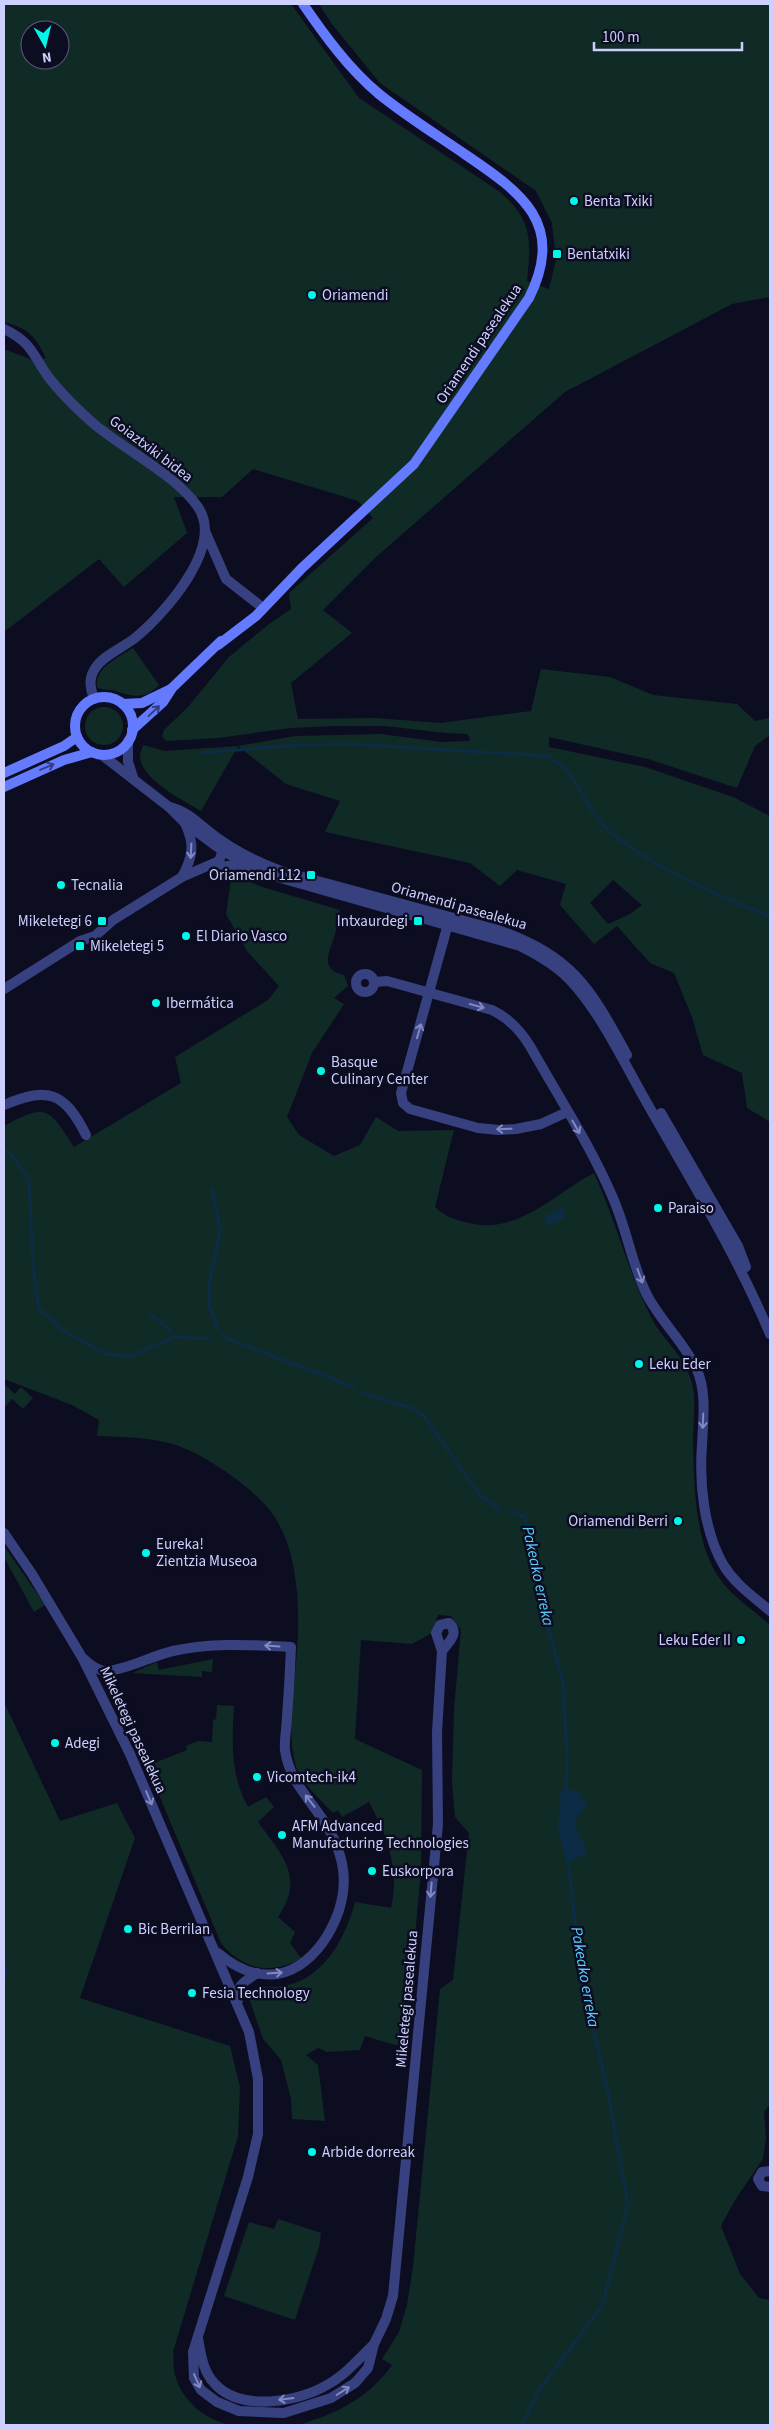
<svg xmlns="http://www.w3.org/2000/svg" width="774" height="2429" viewBox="0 0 774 2429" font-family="'Source Sans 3',sans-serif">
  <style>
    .green { fill: #102b26; fill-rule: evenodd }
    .water { fill: #0c2c46 }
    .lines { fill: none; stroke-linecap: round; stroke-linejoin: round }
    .stream { stroke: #0c2c46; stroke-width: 3 }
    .minor { stroke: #384180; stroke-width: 10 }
    .tertiary { stroke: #384180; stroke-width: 10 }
    .secondary { stroke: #647aff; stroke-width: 10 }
    .oneway { stroke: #343e85 }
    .oneway2 { stroke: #8288c0 }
    .poi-dot { fill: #00f8e8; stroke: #0d0d21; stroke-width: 2 }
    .labels { text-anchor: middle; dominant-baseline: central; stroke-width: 5; stroke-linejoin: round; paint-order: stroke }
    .poi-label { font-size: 15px; fill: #cdd0ff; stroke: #0d0d21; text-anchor: start }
    .street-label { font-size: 15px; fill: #cdd0ff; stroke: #0d0d21 }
    .water-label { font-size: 16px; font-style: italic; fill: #5bceff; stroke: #0d0d21 }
  </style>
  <rect width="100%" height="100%" fill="#0d0d21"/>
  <!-- green -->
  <g class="green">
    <path d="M4,4H291L359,98L500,192C533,221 531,240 527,281L549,289L556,260L552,223L536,191L380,83L332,24L319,4H770V297L732,304L565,392L375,558L323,610L352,633L291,683L298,719L376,718L440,723L531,711L541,669L610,677L653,695L737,704L755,721L770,718V735L755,746L737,788L648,759L549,737V747L645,767L733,797L770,816V1122L747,1108L742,1073L703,1055L692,1017L674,973L650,963L617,926L594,944L560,905L566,884L517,870L500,886L470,863L325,832L340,801L286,784L238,746L201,811C184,801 141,779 140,757C140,753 142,749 143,745L165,751L238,746L295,736L381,734L441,742L470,741L468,734L446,733L385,726H333L290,728L218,738L166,741L162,736L164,730L188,707L229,657L269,624L291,609L289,593L373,518L358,501L253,469L222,497H174L187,533L124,587L99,559L4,632V349L35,361L46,358C34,334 29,329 4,322ZM30,30H60V60H30ZM613,880L642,905L630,914L608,924L590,903Z"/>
    <path d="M133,648L159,685C144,701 132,696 112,690C107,689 102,691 97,687C95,667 118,658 133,648Z"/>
    <circle cx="104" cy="726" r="19"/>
    <path d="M232,873L259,886L340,910C338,918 337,926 335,934C330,952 318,969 344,975L348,986L334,998L344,1004L312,1053L287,1117L299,1135L334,1156L360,1145L376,1117L398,1131L454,1130L435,1207C446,1217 455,1220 469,1223C518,1235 554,1194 594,1173C615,1219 627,1268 649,1313C660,1338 683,1353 691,1380C697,1398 693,1421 693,1440C694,1483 694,1543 720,1579C733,1598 754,1610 770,1625V2104L764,2112L766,2138L763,2159L735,2200L721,2226L740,2274L759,2298L770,2300V2425H298C336,2414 369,2398 392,2365L382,2359L399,2332L407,2305L413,2267L440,1989L453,1980L469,1833L455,1817L452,1783L454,1709L461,1630L451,1616L438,1615L432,1633L412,1644L361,1640L355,1739L422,1770L421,1870L405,2044L395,2045L365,2036L360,2050L327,2052L318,2048L306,2055L318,2065L325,2121L292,2119L291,2099L281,2060L263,2039L249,1998L250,1990C261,1984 275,1989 288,1985C326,1976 346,1936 355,1902L391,1908C400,1870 387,1835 369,1802L342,1817L338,1810L333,1813C321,1800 304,1786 297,1769C284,1732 297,1674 298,1633C299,1596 296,1552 276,1519C258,1490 205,1454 173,1444C148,1437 122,1437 97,1436L99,1420L72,1405L4,1379V1126C48,1102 49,1109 74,1147L181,1083L175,1057L268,1000L279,986L247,951L226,914Z"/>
    <path d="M4,1384L15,1394L21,1387L33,1398L23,1409L12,1399L4,1408Z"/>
    <path d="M4,1546L45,1605L34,1612L4,1557Z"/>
    <path d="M213,1659L212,1672L202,1671V1677L132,1673L157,1662L159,1670Z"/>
    <path d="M4,1702L60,1821L117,1803L135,1838L80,1998L230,2046L240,2087L238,2136L173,2352C174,2359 173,2368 175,2375C182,2401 205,2420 231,2425H4Z"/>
    <path d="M217,1705L234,1706C232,1741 230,1775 248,1807L266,1797L274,1807L258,1822C281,1854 306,1877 278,1917L295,1932L290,1943L301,1958C271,1976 242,1969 221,1943L147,1766L187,1750L186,1746L198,1741L212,1742L213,1720L216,1719Z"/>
    <path d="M278,2219L321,2233L319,2247L295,2320L224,2296L249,2222L274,2229Z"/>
  </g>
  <!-- water -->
  <g class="water">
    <path d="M562,1208L566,1217L548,1226L544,1217Z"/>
    <path d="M561,1790L579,1791L587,1806C585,1809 581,1812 579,1815C568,1830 586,1838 586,1853L566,1864L558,1827Z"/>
  </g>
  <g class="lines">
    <!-- stream -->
    <g class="stream">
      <path d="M201,753L297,745L350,744L549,756C555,761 562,765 567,771C582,789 590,814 608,830C652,868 717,896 770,916"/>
      <path d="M4,1150L8,1151L29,1179L33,1267L39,1309L63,1330L105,1354L131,1356L175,1337L212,1339"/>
      <path d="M211,1189L216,1207L220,1231L209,1286V1306L218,1328"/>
      <path d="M150,1314L171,1331"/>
      <path d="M221,1334L223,1337L354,1387"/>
      <path d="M363,1393L411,1408L423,1415L479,1494L501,1510"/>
      <path d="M511,1511L525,1517L536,1580L563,1684L567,1755L566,1794"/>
      <path d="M4,1959L6,1968L4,1981"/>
      <path d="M522,2425L538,2392L602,2306L628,2205L609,2098L581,1973L568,1860"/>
    </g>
    <!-- minor -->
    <g class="minor">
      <path d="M4,329C31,342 32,353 47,375C61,394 77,409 94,424C125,450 176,475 198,507C225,547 164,614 135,638C125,646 103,656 96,667C88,678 90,687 94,699"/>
      <path d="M205,531L226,579L258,604"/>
      <path d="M211,867L246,865"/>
      <path d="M182,877C193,857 195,844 185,823"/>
      <path d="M448,924L401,1093L403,1103L410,1109L478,1128L499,1130L516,1129L541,1124L567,1112"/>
      <circle cx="365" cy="983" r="9"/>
      <path d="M374,982L387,981L492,1010C509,1018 520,1030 530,1046C558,1096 591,1146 613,1198C627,1230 632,1265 647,1295C661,1322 685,1343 697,1370C707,1393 703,1420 702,1445C699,1484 704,1532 724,1566C736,1585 754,1597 770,1611"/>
      <path d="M4,989L80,941L95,936L113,920L182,877L219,861L222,853L218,843"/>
      <path d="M4,1105C47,1086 65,1092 86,1135"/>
      <path d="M4,1533L32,1574L83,1659L130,1754L249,2032L258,2079V2134L248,2177L193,2352L194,2378L201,2390L217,2402L239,2411L284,2413L331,2398L355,2383L368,2368L374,2344L386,2319L393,2296L438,1824L437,1732L442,1651L436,1633L440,1625L449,1623C460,1633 449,1642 442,1651"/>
      <path d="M84,1659C90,1665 97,1671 107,1671C129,1669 151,1656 173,1651C212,1642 252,1645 291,1647C290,1670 289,1693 287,1716C287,1727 284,1739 285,1750C288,1774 302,1791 316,1810C347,1851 354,1891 327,1936C316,1954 298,1971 277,1974C255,1977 234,1967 218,1953"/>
      <path d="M238,2000C236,1985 245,1981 257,1973"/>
      <path d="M770,2171L762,2172L758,2179L762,2186L770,2187"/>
      <path d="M198,2338C201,2355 203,2372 215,2384C241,2412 298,2402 327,2385C345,2375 359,2359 373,2345"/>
    </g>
    <!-- tertiary -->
    <g class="tertiary">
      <path d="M128,741V762L133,777"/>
      <path d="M102,755L169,807L185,823L216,846L246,865L270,875L520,946C538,955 556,965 570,980C601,1013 624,1063 647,1103C690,1179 736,1253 770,1334"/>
      <path d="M170,807C187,811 199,824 212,834C233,850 256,862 281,871L498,930C574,957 590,988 627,1055"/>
      <path d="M661,1113L738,1246L746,1267"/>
    </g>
    <!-- secondary -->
    <g class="secondary">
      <path d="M218,645L256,616L302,568L414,464L529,298C566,224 522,193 466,155C437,135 406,116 379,94C349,69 325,36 303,4"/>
      <circle cx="104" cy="726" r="29"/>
      <path d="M123,704L142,703L171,689"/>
      <path d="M132,730L163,702L172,688L221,641"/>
      <path d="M4,773L64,746L77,737"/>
      <path d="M4,787L64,760L92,752"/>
    </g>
  </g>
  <!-- one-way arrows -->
  <defs><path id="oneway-shaft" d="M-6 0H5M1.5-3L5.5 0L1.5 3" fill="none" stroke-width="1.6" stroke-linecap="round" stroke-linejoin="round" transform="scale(1.25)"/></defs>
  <g class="oneway">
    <use href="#oneway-shaft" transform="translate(154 711) rotate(-43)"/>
    <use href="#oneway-shaft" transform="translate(47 767) rotate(-23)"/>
  </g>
  <g class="oneway2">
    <use href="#oneway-shaft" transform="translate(191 851) rotate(93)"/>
    <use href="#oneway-shaft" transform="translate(477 1006) rotate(15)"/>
    <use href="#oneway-shaft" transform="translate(419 1031) rotate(-74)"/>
    <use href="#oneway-shaft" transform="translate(576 1127) rotate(61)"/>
    <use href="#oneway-shaft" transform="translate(504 1129) rotate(178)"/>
    <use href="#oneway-shaft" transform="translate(640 1276) rotate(70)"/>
    <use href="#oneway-shaft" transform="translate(703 1421) rotate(92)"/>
    <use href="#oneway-shaft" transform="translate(272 1646) rotate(-176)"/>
    <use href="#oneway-shaft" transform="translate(149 1798) rotate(67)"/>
    <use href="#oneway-shaft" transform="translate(310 1801) rotate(-128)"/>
    <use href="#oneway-shaft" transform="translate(431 1890) rotate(95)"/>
    <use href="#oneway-shaft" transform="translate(275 1973) rotate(-4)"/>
    <use href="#oneway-shaft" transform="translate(197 2381) rotate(66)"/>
    <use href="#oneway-shaft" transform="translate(343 2391) rotate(-32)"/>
    <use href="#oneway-shaft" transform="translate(286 2399) rotate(173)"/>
  </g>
  <!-- markers -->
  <g class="poi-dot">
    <circle cx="574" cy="201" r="5"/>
    <rect x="552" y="249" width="10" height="10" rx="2.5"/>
    <circle cx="312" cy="295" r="5"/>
    <rect x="306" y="870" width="10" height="10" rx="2.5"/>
    <circle cx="61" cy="885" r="5"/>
    <rect x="97" y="916" width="10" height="10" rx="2.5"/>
    <rect x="413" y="916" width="10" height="10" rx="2.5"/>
    <circle cx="186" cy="936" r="5"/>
    <rect x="75" y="941" width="10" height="10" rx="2.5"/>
    <circle cx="156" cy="1003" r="5"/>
    <circle cx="321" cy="1071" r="5"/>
    <circle cx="658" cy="1208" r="5"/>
    <circle cx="639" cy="1364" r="5"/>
    <circle cx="678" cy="1521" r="5"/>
    <circle cx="146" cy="1553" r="5"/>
    <circle cx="741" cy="1640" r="5"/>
    <circle cx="55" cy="1743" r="5"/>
    <circle cx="257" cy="1777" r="5"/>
    <circle cx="282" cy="1835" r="5"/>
    <circle cx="372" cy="1871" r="5"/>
    <circle cx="128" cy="1929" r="5"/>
    <circle cx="192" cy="1993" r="5"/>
    <circle cx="312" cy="2152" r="5"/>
  </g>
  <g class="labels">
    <!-- poi labels -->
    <g class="poi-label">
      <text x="584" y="201">Benta Txiki</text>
      <text x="567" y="254">Bentatxiki</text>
      <text x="322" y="295">Oriamendi</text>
      <text x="301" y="875" text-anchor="end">Oriamendi 112</text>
      <text x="71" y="885">Tecnalia</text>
      <text x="92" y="921" text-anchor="end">Mikeletegi 6</text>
      <text x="408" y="921" text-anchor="end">Intxaurdegi</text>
      <text x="196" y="936">El Diario Vasco</text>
      <text x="90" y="946">Mikeletegi 5</text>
      <text x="166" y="1003">Ibermática</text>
      <text x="331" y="1062">Basque<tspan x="331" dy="17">Culinary Center</tspan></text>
      <text x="668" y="1208">Paraiso</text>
      <text x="649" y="1364">Leku Eder</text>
      <text x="668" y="1521" text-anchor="end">Oriamendi Berri</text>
      <text x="156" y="1544">Eureka!<tspan x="156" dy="17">Zientzia Museoa</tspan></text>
      <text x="731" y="1640" text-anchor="end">Leku Eder II</text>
      <text x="65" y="1743">Adegi</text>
      <text x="267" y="1777">Vicomtech-ik4</text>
      <text x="292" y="1826">AFM Advanced<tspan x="292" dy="17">Manufacturing Technologies</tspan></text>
      <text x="382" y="1871">Euskorpora</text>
      <text x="138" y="1929">Bic Berrilan</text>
      <text x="202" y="1993">Fesia Technology</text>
      <text x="322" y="2152">Arbide dorreak</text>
    </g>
    <!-- street labels -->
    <g class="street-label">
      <text transform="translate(479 344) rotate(-56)">Oriamendi pasealekua</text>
      <text transform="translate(151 449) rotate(37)">Goiaztxiki bidea</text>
      <text transform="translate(459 906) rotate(16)">Oriamendi pasealekua</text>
      <text transform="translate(133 1730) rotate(65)">Mikeletegi pasealekua</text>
      <text transform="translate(407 1999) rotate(-85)">Mikeletegi pasealekua</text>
    </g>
    <!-- water labels -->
    <g class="water-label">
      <text transform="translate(538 1576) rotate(78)">Pakeako erreka</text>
      <text transform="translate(585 1977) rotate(80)">Pakeako erreka</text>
    </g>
  </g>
  <!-- border -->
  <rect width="774" height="2429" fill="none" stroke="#cdd0ff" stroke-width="10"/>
  <!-- north arrow -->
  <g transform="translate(45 45) rotate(172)"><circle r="24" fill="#0d0d21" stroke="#5a5b7a"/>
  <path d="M0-4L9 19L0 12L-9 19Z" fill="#00f8e8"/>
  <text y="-8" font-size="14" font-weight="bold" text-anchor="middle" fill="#cdd0ff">N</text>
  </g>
  <!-- scale -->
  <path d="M594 42v8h148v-8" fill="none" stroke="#cdd0ff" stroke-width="2.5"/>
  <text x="602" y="42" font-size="15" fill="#cdd0ff" stroke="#0d0d21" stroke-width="4" paint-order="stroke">100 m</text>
</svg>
